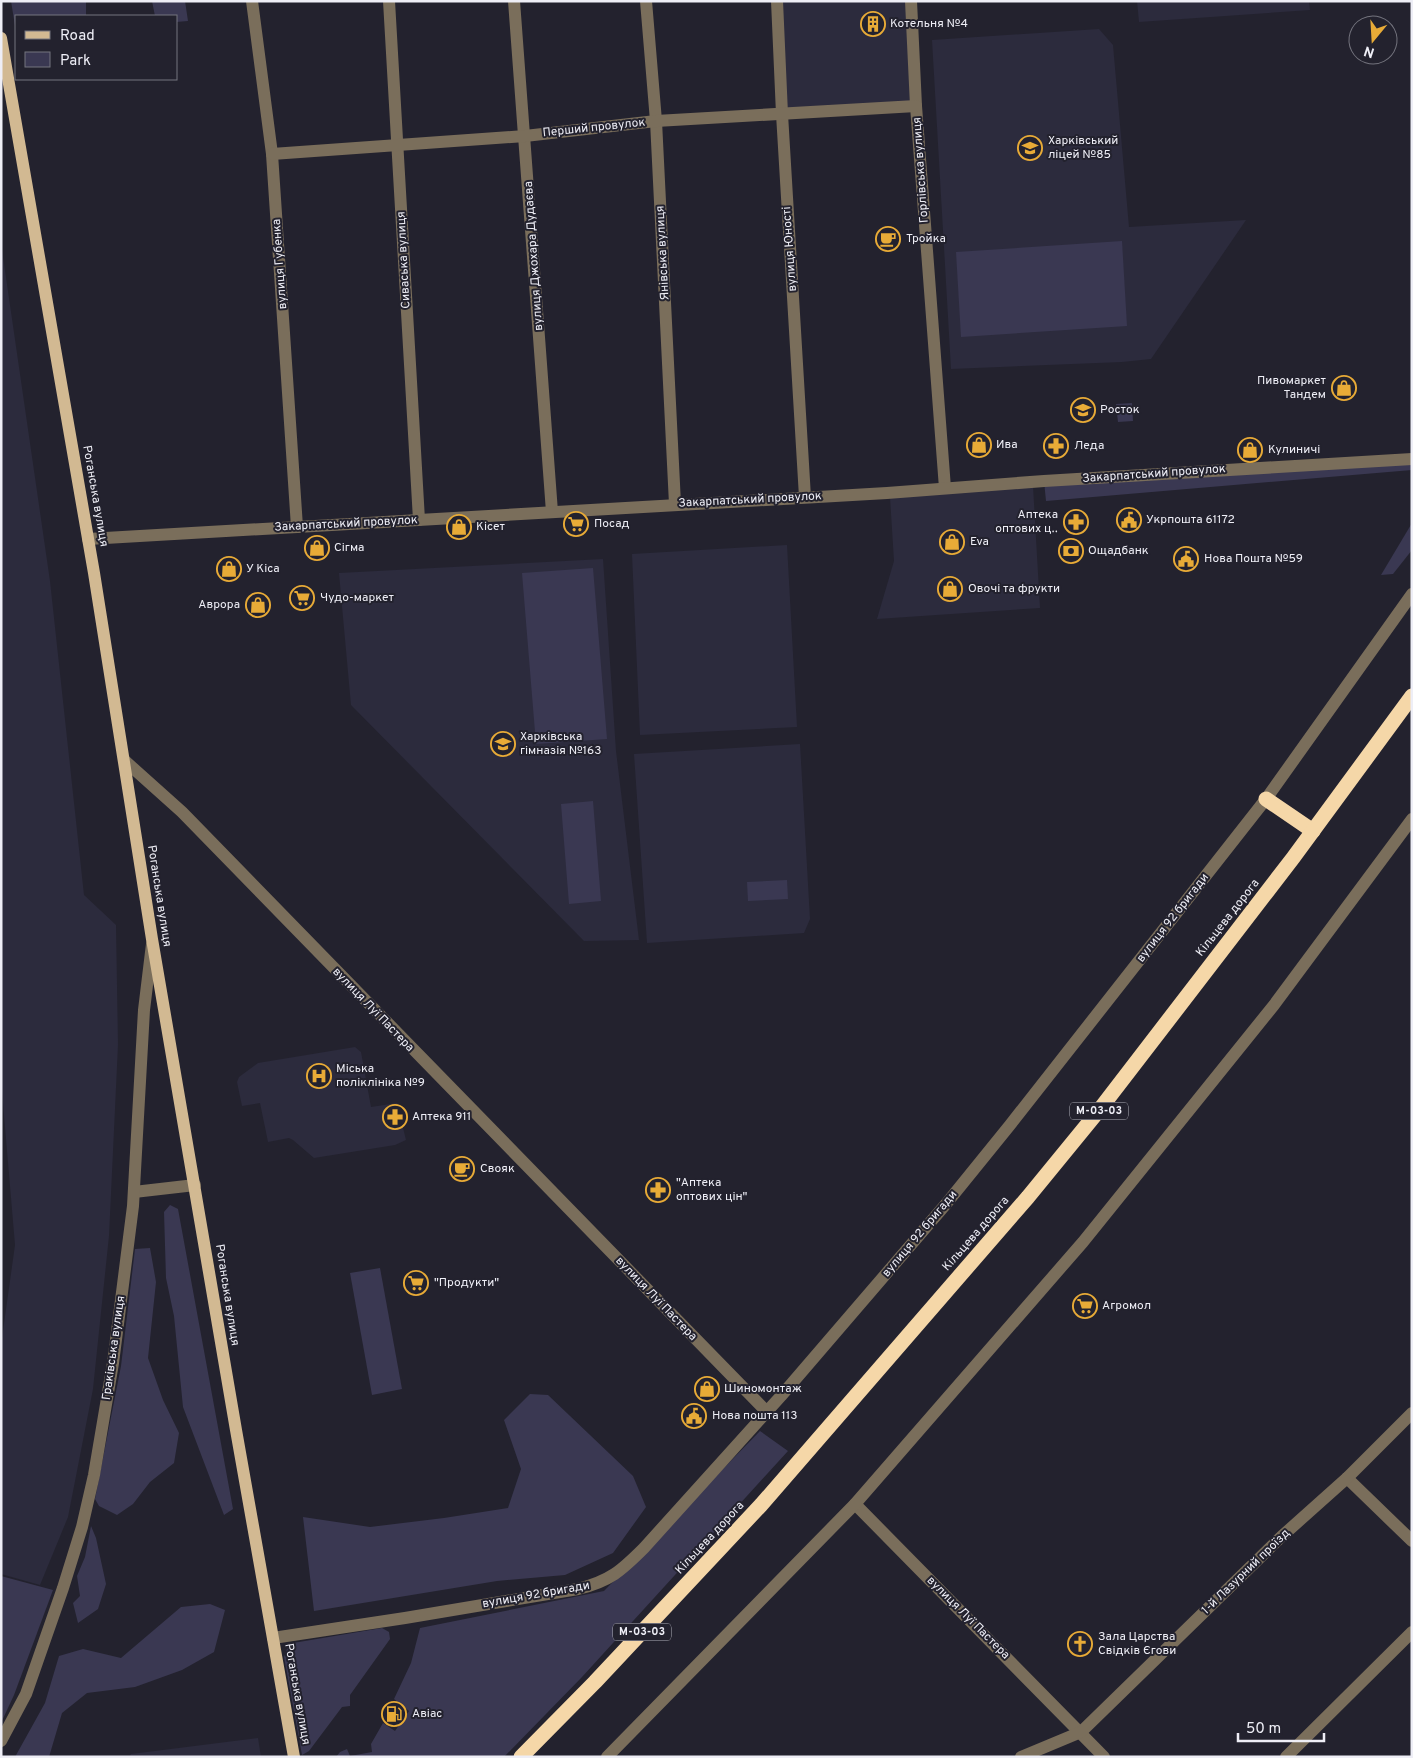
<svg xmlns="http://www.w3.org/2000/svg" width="1413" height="1758" viewBox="0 0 1413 1758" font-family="Overpass,sans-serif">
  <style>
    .built { fill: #2c2b3d }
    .green { fill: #3a3852 }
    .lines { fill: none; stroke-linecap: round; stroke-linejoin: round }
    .minor { stroke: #7a6e5b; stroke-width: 12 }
    .major { stroke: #d2b992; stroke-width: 12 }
    .highway { stroke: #f5d7a8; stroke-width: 15 }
    .labels { text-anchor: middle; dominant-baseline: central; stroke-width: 4; stroke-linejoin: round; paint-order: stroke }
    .shield { fill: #23222e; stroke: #b1b1ba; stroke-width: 1 }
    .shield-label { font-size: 11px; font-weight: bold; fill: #eeeef6 }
    .poi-label { font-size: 12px; fill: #eeeef6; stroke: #23222e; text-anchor: start }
    .street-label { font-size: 12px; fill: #eeeef6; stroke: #23222e }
  </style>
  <rect width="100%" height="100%" fill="#23222e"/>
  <!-- built -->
  <g class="built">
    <path d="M777,1H911L916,106L782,114Z"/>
    <path d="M1137,1H1309L1310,10L1139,22Z"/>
    <path d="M1099,29L1113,45L1129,227L1246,220L1151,359L1122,362L951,369L932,40Z"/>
    <path d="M1,243L50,581L84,895L116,925L118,1045L109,1236L93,1389L68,1517L40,1585L1,1574V1345L15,1245L1,1080Z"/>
    <path d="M1033,486L1040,608L877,619L894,561L890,497Z"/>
    <path d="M787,545L797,727L640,735L632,554Z"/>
    <path d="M603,559L616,751L639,940L584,941L351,705L339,573Z"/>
    <path d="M800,744L810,919L804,933L647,943L634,754Z"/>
    <path d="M355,1047L361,1052L371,1107L397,1103L406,1140L395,1145L314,1158L293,1140L289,1138L268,1142L260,1103L242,1106L237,1082L239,1077L258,1063Z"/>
    <path d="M258,1738L261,1757H129L131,1754Z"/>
  </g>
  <!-- green -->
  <g class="green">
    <path d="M11,1H86V16H16V32Z"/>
    <path d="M152,1H185L188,21L176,22V16H155Z"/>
    <path d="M1122,241L1127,326L961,337L956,252Z"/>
    <path d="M1132,403L1133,421L1118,422L1116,404Z"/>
    <path d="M1412,459V470L1046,501L1044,481Z"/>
    <path d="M1412,523V550L1393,574L1381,575Z"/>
    <path d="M593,568L607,739L536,744L522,573Z"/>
    <path d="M593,801L601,901L569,904L561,804Z"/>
    <path d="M787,880L788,899L748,901L747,882Z"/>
    <path d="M170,1205L178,1209L233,1509L224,1515L183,1407L174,1316L166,1278L164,1212Z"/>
    <path d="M150,1248L156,1282L148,1358L163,1400L179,1433L174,1463L150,1482L133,1504L117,1515L99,1506L95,1499L121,1366L135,1249Z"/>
    <path d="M380,1268L402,1389L372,1395L350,1273Z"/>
    <path d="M530,1394L548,1395L633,1476L646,1507L613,1553L565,1575L497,1581L314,1611L303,1517L370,1527L444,1518L508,1508L521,1469L504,1420Z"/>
    <path d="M760,1431L788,1451L582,1677L504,1757H336L340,1752L347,1749L350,1756L372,1752L371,1744L383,1723L395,1731L409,1711L394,1699L411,1663L420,1628L604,1591Z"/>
    <path d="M91,1526L96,1538L106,1584L98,1609L78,1623L73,1603L80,1596L77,1576L85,1557Z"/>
    <path d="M1,1576L53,1590L14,1695L1,1723Z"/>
    <path d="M210,1604L225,1610L214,1652L182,1670L135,1687L87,1693L62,1713L49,1757H15L45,1703L59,1656L83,1649L121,1658L181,1607Z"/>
    <path d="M382,1628L389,1632L390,1639L350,1695V1706L342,1707L309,1751L302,1755L284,1657L287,1649L293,1643Z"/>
  </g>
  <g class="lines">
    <!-- minor -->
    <g class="minor">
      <path d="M252,1L272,154L297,527"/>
      <path d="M389,1L419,520"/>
      <path d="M514,1L552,512"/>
      <path d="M646,1L656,121L675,504"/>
      <path d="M777,1L782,114L805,497"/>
      <path d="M911,1L916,106L945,488"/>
      <path d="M272,154L525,136L656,121L916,106"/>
      <path d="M88,539L887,493L1044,481L1412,459"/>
      <path d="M124,760L182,812L767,1412"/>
      <path d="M134,1192L195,1185"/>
      <path d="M1347,1478L1412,1541"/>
      <path d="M855,1504L1104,1757"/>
      <path d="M273,1638L405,1618L578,1589C610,1581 621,1571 644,1548L781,1396L946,1204L1010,1125L1266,799L1412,594"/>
      <path d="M1,1741L26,1694L63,1588L82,1527L94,1475L113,1363L133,1206L144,1010L152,944"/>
      <path d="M607,1757L855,1504L1083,1242L1274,1005L1412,819"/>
      <path d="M1021,1757L1081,1732L1281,1537L1347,1478L1412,1413"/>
      <path d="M1286,1757L1412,1632"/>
    </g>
    <!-- major -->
    <path class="major" d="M1,38L94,573L152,939L236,1430L294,1757"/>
    <!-- highway -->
    <g class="highway">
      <path d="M1266,799L1313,831"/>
      <path d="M521,1757L595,1682L761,1505L1028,1197L1100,1109L1293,858L1412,696"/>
    </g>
  </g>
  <!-- icons -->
  <defs>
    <symbol id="building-ring" viewBox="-11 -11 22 22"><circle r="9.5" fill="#23222e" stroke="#e8ab37" stroke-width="1.5"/><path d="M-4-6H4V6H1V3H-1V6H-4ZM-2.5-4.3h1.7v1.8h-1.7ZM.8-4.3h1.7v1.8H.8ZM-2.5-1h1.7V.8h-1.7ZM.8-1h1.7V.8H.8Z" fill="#e8ab37"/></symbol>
    <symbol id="school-ring" viewBox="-11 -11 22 22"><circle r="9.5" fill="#23222e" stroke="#e8ab37" stroke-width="1.5"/><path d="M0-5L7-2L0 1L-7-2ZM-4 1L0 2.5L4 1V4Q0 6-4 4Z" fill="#e8ab37"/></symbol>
    <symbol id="cafe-ring" viewBox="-11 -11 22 22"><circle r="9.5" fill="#23222e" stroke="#e8ab37" stroke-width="1.5"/><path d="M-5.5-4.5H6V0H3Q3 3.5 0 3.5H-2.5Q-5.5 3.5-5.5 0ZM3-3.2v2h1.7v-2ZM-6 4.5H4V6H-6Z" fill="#e8ab37"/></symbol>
    <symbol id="shop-ring" viewBox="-11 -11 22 22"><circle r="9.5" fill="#23222e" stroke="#e8ab37" stroke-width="1.5"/><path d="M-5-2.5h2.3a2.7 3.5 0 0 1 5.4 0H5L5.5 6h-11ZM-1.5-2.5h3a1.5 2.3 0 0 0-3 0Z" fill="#e8ab37"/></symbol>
    <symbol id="pharmacy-ring" viewBox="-11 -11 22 22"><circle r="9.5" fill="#23222e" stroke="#e8ab37" stroke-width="1.5"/><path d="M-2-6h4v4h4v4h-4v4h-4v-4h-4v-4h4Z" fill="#e8ab37"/></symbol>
    <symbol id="civic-ring" viewBox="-11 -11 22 22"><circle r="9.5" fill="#23222e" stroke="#e8ab37" stroke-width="1.5"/><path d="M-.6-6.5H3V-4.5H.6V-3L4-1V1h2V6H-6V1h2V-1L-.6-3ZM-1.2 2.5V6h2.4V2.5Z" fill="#e8ab37"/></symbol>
    <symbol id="supermarket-ring" viewBox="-11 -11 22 22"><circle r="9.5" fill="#23222e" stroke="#e8ab37" stroke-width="1.5"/><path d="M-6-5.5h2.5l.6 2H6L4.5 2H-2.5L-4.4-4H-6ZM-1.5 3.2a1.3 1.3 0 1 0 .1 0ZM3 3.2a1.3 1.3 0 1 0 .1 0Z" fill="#e8ab37"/></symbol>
    <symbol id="bank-ring" viewBox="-11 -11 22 22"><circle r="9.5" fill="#23222e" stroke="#e8ab37" stroke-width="1.5"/><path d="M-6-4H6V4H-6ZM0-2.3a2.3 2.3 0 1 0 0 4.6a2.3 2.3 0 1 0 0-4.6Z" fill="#e8ab37"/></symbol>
    <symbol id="hospital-ring" viewBox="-11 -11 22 22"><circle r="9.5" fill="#23222e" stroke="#e8ab37" stroke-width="1.5"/><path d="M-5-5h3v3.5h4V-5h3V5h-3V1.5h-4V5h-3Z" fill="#e8ab37"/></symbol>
    <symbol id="church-ring" viewBox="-11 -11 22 22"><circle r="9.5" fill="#23222e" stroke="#e8ab37" stroke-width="1.5"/><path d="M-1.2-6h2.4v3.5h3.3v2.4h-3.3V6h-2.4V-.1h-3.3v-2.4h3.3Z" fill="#e8ab37"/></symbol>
    <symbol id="fuel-ring" viewBox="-11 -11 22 22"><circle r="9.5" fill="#23222e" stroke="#e8ab37" stroke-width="1.5"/><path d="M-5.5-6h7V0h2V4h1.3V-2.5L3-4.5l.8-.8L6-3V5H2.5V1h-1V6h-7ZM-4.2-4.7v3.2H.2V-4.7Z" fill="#e8ab37"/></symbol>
  </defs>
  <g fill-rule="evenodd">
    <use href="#building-ring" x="859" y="10" width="28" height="28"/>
    <use href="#school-ring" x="1016" y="134" width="28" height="28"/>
    <use href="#cafe-ring" x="874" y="225" width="28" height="28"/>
    <use href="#shop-ring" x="1330" y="374" width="28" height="28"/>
    <use href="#school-ring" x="1069" y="396" width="28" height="28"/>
    <use href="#shop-ring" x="965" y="431" width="28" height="28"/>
    <use href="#pharmacy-ring" x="1042" y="432" width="28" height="28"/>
    <use href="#shop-ring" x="1236" y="436" width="28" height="28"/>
    <use href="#civic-ring" x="1115" y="506" width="28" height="28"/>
    <use href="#pharmacy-ring" x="1062" y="508" width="28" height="28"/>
    <use href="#supermarket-ring" x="562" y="510" width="28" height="28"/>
    <use href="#shop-ring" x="445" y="513" width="28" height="28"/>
    <use href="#shop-ring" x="938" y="528" width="28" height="28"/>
    <use href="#shop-ring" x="303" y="534" width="28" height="28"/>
    <use href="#bank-ring" x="1057" y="537" width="28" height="28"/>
    <use href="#civic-ring" x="1172" y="545" width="28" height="28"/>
    <use href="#shop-ring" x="215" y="555" width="28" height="28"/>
    <use href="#shop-ring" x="936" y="575" width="28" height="28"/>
    <use href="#supermarket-ring" x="288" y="584" width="28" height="28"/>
    <use href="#shop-ring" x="244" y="591" width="28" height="28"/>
    <use href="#school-ring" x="489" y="730" width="28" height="28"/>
    <use href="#hospital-ring" x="305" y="1062" width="28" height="28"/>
    <use href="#pharmacy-ring" x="381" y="1103" width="28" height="28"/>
    <use href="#cafe-ring" x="448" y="1155" width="28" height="28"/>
    <use href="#pharmacy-ring" x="644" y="1176" width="28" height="28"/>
    <use href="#supermarket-ring" x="402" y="1269" width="28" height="28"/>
    <use href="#supermarket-ring" x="1071" y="1292" width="28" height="28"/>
    <use href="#shop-ring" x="693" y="1375" width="28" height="28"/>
    <use href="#civic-ring" x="680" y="1402" width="28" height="28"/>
    <use href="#church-ring" x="1066" y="1630" width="28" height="28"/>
    <use href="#fuel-ring" x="380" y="1700" width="28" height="28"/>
  </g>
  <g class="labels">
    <!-- shield labels -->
    <g class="shield">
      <rect x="1070" y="1102.5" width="58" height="17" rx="4"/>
      <rect x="613" y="1623.5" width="58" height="17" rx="4"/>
    </g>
    <g class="shield-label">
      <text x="1099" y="1111">М-03-03</text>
      <text x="642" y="1632">М-03-03</text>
    </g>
    <!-- poi labels -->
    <g class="poi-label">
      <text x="890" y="24">Котельня №4</text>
      <text x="1048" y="141">Харківський<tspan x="1048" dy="14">ліцей №85</tspan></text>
      <text x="906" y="239">Тройка</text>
      <text x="1326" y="381" text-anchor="end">Пивомаркет<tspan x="1326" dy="14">Тандем</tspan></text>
      <text x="1100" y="410">Росток</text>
      <text x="996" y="445">Ива</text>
      <text x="1074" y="446">Леда</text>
      <text x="1268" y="450">Кулиничі</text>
      <text x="1058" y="515" text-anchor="end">Аптека<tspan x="1058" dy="14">оптових ц‥</tspan></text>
      <text x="1146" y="520">Укрпошта 61172</text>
      <text x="594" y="524">Посад</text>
      <text x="476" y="527">Кісет</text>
      <text x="970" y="542">Eva</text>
      <text x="334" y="548">Сігма</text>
      <text x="1088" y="551">Ощадбанк</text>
      <text x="1204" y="559">Нова Пошта №59</text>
      <text x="246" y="569">У Кіса</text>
      <text x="968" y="589">Овочі та фрукти</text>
      <text x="320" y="598">Чудо-маркет</text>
      <text x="240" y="605" text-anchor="end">Аврора</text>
      <text x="520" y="737">Харківська<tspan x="520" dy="14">гімназія №163</tspan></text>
      <text x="336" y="1069">Міська<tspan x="336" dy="14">поліклініка №9</tspan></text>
      <text x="412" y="1117">Аптека 911</text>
      <text x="480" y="1169">Свояк</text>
      <text x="676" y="1183">"Аптека<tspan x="676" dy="14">оптових цін"</tspan></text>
      <text x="434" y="1283">"Продукти"</text>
      <text x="1102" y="1306">Агромол</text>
      <text x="724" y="1389">Шиномонтаж</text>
      <text x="712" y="1416">Нова пошта 113</text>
      <text x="1098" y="1637">Зала Царства<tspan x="1098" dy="14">Свідків Єгови</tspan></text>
      <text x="412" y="1714">Авіас</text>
    </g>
    <!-- street labels -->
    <g class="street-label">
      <text transform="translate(594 128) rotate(-6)">Перший провулок</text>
      <text transform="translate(921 170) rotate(-94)">Горлівська вулиця</text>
      <text transform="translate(790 249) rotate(-94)">вулиця Юності</text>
      <text transform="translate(663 253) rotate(-93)">Янівська вулиця</text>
      <text transform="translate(534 256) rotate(-94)">вулиця Джохара Дудаєва</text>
      <text transform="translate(404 260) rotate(-93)">Сиваська вулиця</text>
      <text transform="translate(280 264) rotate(-94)">вулиця Губенка</text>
      <text transform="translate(1154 474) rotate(-4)">Закарпатський провулок</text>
      <text transform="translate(95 496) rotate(80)">Роганська вулиця</text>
      <text transform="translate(750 500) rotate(-3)">Закарпатський провулок</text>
      <text transform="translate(346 524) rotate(-3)">Закарпатський провулок</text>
      <text transform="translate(159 896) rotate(81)">Роганська вулиця</text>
      <text transform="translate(1173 918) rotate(-52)">вулиця 92 бригади</text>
      <text transform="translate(1228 918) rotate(-52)">Кільцева дорога</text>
      <text transform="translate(373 1010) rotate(46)">вулиця Луї Пастера</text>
      <text transform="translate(920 1234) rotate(-50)">вулиця 92 бригади</text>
      <text transform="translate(976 1234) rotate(-49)">Кільцева дорога</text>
      <text transform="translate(227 1295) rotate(81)">Роганська вулиця</text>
      <text transform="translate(656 1299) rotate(46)">вулиця Луї Пастера</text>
      <text transform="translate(114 1348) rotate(-82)">Граківська вулиця</text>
      <text transform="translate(710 1538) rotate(-47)">Кільцева дорога</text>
      <text transform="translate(1246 1572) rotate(-44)">1-й Лазурний проїзд</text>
      <text transform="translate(536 1595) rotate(-10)">вулиця 92 бригади</text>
      <text transform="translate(968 1618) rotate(45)">вулиця Луї Пастера</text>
      <text transform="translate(297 1694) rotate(80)">Роганська вулиця</text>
    </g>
  </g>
  <!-- border -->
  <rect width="1413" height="1758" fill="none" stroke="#eeeef6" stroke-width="5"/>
  <!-- legend -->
  <rect x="15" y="15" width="162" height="65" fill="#23222e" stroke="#74747e"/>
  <rect x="25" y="31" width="25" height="8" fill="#d2b992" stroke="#74747e"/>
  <text x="60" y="40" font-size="15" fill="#eeeef6">Road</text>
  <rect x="25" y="52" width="25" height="15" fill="#3a3852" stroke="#74747e"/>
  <text x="60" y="65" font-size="15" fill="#eeeef6">Park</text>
  <!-- north arrow -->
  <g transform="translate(1373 40) rotate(198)"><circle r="24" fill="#23222e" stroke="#74747e"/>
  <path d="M0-4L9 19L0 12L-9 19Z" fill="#e8ab37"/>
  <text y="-8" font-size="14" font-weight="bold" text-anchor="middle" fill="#eeeef6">N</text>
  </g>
  <!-- scale -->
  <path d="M1238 1733v8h86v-8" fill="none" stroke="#eeeef6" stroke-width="2.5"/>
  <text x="1246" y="1733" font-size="15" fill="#eeeef6" stroke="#23222e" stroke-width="4" paint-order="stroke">50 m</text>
</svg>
